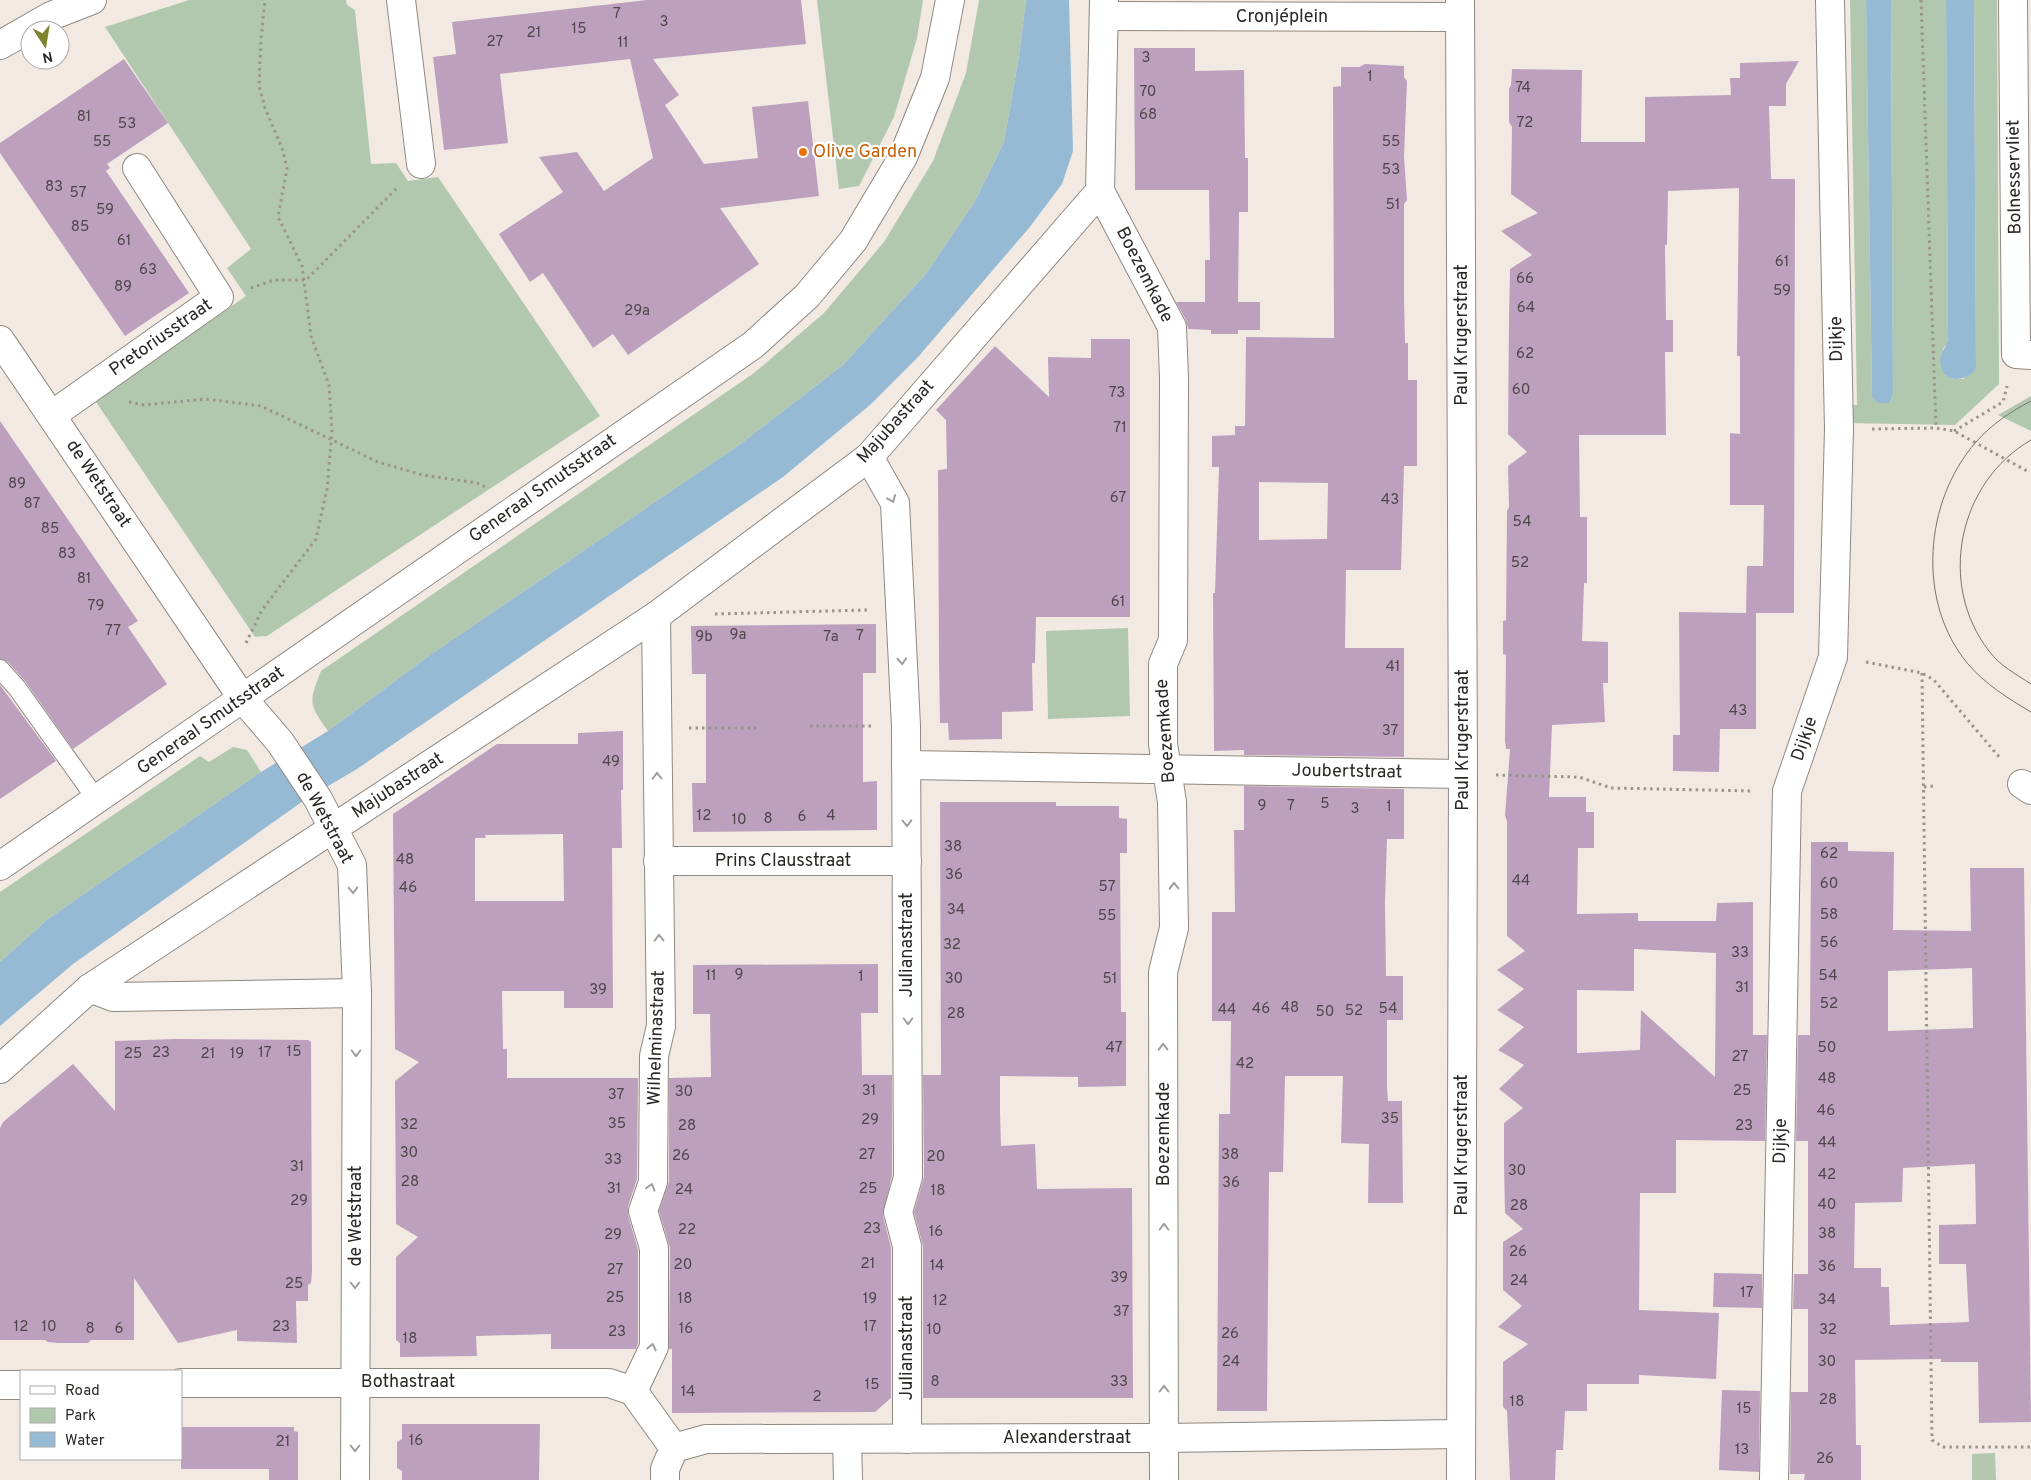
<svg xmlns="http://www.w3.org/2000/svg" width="2031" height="1480" viewBox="0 0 2031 1480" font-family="Overpass,sans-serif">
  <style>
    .green { fill: #b2c8ae }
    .water { fill: #97bad4 }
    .building { fill: #bda0be; fill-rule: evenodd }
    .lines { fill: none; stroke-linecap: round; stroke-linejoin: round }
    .service-casing { stroke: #8f8881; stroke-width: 20 }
    .minor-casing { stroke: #8f8881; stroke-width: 30 }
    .path { stroke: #99948e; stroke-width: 3; stroke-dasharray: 2.5 4; stroke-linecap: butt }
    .service { stroke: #fff; stroke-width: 18 }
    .minor { stroke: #fff; stroke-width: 28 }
    .tram { stroke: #78746f; stroke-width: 1 }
    .oneway { stroke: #9f9e9d }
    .food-dot { fill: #e8710a; stroke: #fff; stroke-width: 2 }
    .labels { text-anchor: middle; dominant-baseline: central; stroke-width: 4.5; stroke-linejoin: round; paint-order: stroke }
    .number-label { font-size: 15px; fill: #4f464b }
    .street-label { font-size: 18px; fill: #2a2825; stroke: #fff }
    .food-label { font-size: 18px; fill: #c56008; stroke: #fff; text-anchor: start }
  </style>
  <rect width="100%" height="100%" fill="#f2eae2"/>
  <!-- green -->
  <g class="green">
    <path d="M189,0H346L347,5L355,10L371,164L396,163L408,181L438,177L600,416L267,636L255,637L96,402L246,296L227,268L251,249L105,27Z"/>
    <path d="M817,0H923L917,38L894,117L859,186L839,189Z"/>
    <path d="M979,0H1026L1019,56L1004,142L974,203L925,275L843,365L739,445L430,655L328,731C308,703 309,702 321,671L754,373L824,313L884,242L933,161L966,73Z"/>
    <path d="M1850,0H1866L1872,396L1877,403H1890L1893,393L1891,0H1946L1948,337L1947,343L1943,349L1945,375L1954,379H1963L1976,368L1974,0H1997L1999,384L1955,425L1846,423L1847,405H1857Z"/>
    <path d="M2031,396V431L1998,415Z"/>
    <path d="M1128,628L1130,716L1048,719L1046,631Z"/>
    <path d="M233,747L247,750L261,772L49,918L0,962V892L200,756L209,762Z"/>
    <path d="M1995,1453L1996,1480H1972V1454Z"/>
  </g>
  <!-- water -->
  <g class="water">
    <path d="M1026,0H1069L1073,151L1062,184L1029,228L918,357L870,405L783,477L357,769L306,799L73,964L0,1026V962L49,918L261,772L328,731L430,655L739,445L843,365L925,275L974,203L1004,142L1019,56Z"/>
    <path d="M1866,0H1891L1893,393L1890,403H1877L1872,396Z"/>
    <path d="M1946,0H1974L1976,368C1969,381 1944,385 1941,366C1938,354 1947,348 1948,337Z"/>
  </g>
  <!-- building -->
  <g class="building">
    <path d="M647,0H801L806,44L653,59L679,95L665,105L704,164L758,158L752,107L808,101L819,196L720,208L759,264L628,355L613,334L593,348L543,273L530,282L499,234L563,192L539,157L577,152L604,191L653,158L630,59L500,74L508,143L444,150L433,57L456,54L452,22Z"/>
    <path d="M1134,48H1195V71L1244,70L1245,158H1248V212H1239L1238,302H1260V330H1238V334H1211V330L1188,329L1186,320L1176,302H1205V260H1210L1209,190H1135Z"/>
    <path d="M124,59L168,123L107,164L110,168L106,171L189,293L125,336L0,153V143Z"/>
    <path d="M1799,61L1786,84V106H1769L1771,179H1795L1794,613H1756V729H1720L1719,772L1673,771V735H1680L1679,612L1746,613L1747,566H1763L1764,505H1730V433L1740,434V356H1737L1739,188L1668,191L1667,245H1665L1666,320H1673V352H1665L1666,435H1579L1580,517H1587V583H1584L1582,641L1608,642V683H1603L1605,722L1552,725L1549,797H1586V812H1594V848H1578L1577,914L1638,913V921H1716L1717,903L1753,902V1035H1767L1765,1141L1676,1140V1193H1640L1639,1310L1719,1313L1716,1379L1639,1375V1384H1587V1411H1565L1563,1450H1556L1555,1480H1510L1507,1411L1503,1407V1362L1528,1344L1498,1327L1522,1306L1503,1290V1242L1523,1229L1505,1213L1504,1163V1123L1523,1108L1499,1089L1524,1065L1498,1050L1524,1027L1497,1010L1524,989L1497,970L1525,951L1507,936V821L1505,816L1510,749H1506L1505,741L1506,655L1503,654V621L1506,620L1507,511L1509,507L1508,466L1527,452L1508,434L1509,317L1510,269L1532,255L1501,231L1538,213L1511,194L1512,127L1509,122V89L1511,85L1512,69L1582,70L1581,142H1645V97L1731,95L1730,78H1740V63ZM1634,949L1716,953L1715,1077L1641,1010L1640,1050L1577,1053V990L1634,991Z"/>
    <path d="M1365,64L1404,66V77L1407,81L1404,156L1407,200L1404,204V297L1405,343H1408V380H1417V466H1404L1401,570H1346L1345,648H1404V757L1244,755V750L1214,751L1213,593H1215L1219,467H1212V436L1235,435V426H1245L1246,337L1334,338L1333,87L1341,86V67H1359ZM1259,482L1328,483L1327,539L1259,540Z"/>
    <path d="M1091,339H1130V617H1036L1035,663H1032L1033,711L1002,712V739L949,740L948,723H940L939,660L938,470L947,469L946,420L936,410L995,346L1049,397L1048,357L1091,358Z"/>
    <path d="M0,421L138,621L128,627L167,684L73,749L25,681L8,662L0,659Z"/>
    <path d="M876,624V673H863V782L877,781V830L693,832L692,783H706V674H692L691,626Z"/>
    <path d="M0,685L56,761L0,799Z"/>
    <path d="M623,731V790H621L622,848H612L613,1008H564V991H502L503,1049H507V1078H638L637,1179L628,1206V1215L638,1250V1343L636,1349H551V1334L476,1336L477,1356L400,1357V1343L396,1340V1257L418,1237L396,1224L395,1081L419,1062L395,1049L393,814L497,744H578V733ZM563,834L564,901H475V838H486L485,835Z"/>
    <path d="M1244,786L1404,789V839H1387L1385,902L1386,976H1403V1020H1387V1087L1388,1101H1402L1403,1203H1368L1369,1144L1341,1143L1343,1076H1285L1283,1172H1269L1267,1411H1217L1219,1114H1230L1231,1021H1212V912H1235L1234,830H1244Z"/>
    <path d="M940,802H1056V806H1119V818L1127,819V853H1120L1121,1012H1126V1086L1078,1087V1077L1000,1076V1112L1001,1146L1035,1144L1037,1189L1132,1188L1133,1398H923V1246L914,1212L924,1177L923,1075H941Z"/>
    <path d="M1811,842H1848V851L1894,852L1893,930L1971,931L1970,868H2024L2031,1422L1979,1423L1978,1362H1941V1359L1855,1360L1856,1445H1861V1480H1804L1805,1474H1790L1791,1392H1808V1309H1793L1794,1274H1808V1141H1796L1798,1035H1810ZM1972,968L1973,1028L1888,1031V971ZM1975,1164L1976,1224L1939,1225V1264H1966L1969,1322L1890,1325L1889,1287H1881V1268H1854L1855,1203L1902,1202L1903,1168Z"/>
    <path d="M878,964V1013H861L862,1075H892V1175L883,1216L891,1248V1398L875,1412L672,1413V1349H669L670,1248L659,1211L669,1182V1078L711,1077L710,1014H693V965Z"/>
    <path d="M176,1039L308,1040L311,1042L312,1271L311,1283L308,1285V1301H296L297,1343L237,1341V1330L178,1343L134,1278V1340H91L88,1343H58L48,1342L45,1340H0V1128L3,1122L73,1064L115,1111V1041Z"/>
    <path d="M1714,1273L1762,1274V1308L1713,1307Z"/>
    <path d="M1722,1390L1760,1391L1759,1472L1719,1470Z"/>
    <path d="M402,1424H540L539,1480H402V1471L397,1468V1442L402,1439Z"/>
    <path d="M181,1427H294V1431L298,1432V1480H269V1469H181Z"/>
  </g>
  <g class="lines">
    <defs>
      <path id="service" d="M0,669L17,688L97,800"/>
      <g id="minor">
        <path d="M401,0L421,164"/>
        <path d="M1104,0L1100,191L1172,327L1174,378L1173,640L1163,664V744L1172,802L1174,928L1163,972L1164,1480"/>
        <path d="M1460,0L1463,774L1461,1480"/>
        <path d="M2013,0L2016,354L2031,355"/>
        <path d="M1104,16L1460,17"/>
        <path d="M0,45L51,16L92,0"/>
        <path d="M0,340L243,699L280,742L318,799L352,865L357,993L355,1480"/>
        <path d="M52,415L219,297L137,168"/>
        <path d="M869,457L895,503L906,726L908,1177L898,1212L907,1246V1439"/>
        <path d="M906,765L1463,774"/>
        <path d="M2022,784L2031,790"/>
        <path d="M658,861H907"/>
        <path d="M0,866L753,345L807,296L853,241L903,157L935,78L950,0"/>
        <path d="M90,988L113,997L357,993"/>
        <path d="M0,1069L90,988L656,616L869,457L1100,191"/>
        <path d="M181,1383H609L633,1391"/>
        <path d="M0,1385H21"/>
        <path d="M633,1391L654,1347V1248L643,1211L653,1182L654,1056L661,1026L656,616"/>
        <path d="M633,1391L674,1448"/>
        <path d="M847,1439L848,1480"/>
        <path d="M674,1448L706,1439L1164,1438L1461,1434"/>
        <path d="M665,1480V1469L674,1448"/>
        <path d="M1774,1480L1787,791L1833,657L1839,429L1830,0"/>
      </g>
    </defs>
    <!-- service casing -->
    <use href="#service" class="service-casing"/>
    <!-- minor casing -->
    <use href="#minor" class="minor-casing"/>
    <!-- path -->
    <g class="path">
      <path d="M1921,0L1936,428"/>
      <path d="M251,288L274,280H306L397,188"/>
      <path d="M129,402L144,405L205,399L261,406L378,462L422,475L477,483L488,488"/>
      <path d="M1872,429L1936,428L1954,431L2029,472"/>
      <path d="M1954,431L2003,402L2007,386"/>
      <path d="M715,614L867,610"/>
      <path d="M246,643L262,610L316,539L327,489L332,431L329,385L311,336L302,266L278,217L287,168L282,148L265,108L259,86L261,39L265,0"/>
      <path d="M1866,662L1922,673L1934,680L2000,758"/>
      <path d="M1922,673L1932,1440L1943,1447H2031"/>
      <path d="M810,726H873"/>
      <path d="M689,728H760"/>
      <path d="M1496,775L1579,777L1611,788L1753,791"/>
      <path d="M1924,787L1934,786"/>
    </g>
    <!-- service -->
    <use href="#service" class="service"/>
    <!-- minor -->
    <use href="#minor" class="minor"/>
    <!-- tram -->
    <g class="tram">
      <path d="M2031,401C2010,412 1992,424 1976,442C1924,501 1916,602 1968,664C1985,684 2009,699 2031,712"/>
      <path d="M2031,440C1958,482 1937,584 1989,651C2000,666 2016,674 2031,684"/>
    </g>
  </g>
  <!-- one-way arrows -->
  <defs><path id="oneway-chevron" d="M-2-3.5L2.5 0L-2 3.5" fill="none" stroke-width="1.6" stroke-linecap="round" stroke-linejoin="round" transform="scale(1.25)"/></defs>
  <g class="oneway">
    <use href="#oneway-chevron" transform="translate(892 499) rotate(67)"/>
    <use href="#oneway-chevron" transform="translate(902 661) rotate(87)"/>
    <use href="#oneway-chevron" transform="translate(657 776) rotate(-91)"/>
    <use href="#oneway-chevron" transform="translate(907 823) rotate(89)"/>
    <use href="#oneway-chevron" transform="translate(1174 886) rotate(-91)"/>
    <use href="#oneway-chevron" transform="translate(353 890) rotate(88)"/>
    <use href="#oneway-chevron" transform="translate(659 938) rotate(-91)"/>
    <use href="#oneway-chevron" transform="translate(908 1021) rotate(90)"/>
    <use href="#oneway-chevron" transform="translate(1163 1047) rotate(-91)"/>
    <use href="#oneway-chevron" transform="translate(356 1053) rotate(90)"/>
    <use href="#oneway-chevron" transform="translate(651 1187) rotate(-74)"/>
    <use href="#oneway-chevron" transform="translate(1164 1227) rotate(-90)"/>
    <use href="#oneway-chevron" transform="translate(355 1285) rotate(90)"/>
    <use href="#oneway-chevron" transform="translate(652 1347) rotate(-78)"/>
    <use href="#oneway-chevron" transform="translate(1164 1389) rotate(-90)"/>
    <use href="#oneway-chevron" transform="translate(355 1448) rotate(90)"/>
  </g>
  <!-- markers -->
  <circle class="food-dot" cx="803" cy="152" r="5"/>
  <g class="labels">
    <!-- number labels -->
    <g class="number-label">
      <text x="617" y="14">7</text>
      <text x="664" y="22">3</text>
      <text x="579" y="29">15</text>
      <text x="534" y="33">21</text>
      <text x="495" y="42">27</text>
      <text x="623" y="43">11</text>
      <text x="1146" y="58">3</text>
      <text x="1370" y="77">1</text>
      <text x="1523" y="88">74</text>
      <text x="1148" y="92">70</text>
      <text x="1148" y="115">68</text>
      <text x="84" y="117">81</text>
      <text x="1525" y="123">72</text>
      <text x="127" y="124">53</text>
      <text x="102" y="142">55</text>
      <text x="1391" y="142">55</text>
      <text x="1391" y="170">53</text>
      <text x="54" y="187">83</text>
      <text x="78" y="193">57</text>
      <text x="1393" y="205">51</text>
      <text x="105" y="210">59</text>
      <text x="80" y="227">85</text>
      <text x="124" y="241">61</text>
      <text x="1782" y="262">61</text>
      <text x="148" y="270">63</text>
      <text x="1525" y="279">66</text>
      <text x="123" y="287">89</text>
      <text x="1782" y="291">59</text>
      <text x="1526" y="308">64</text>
      <text x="637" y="311">29a</text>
      <text x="1525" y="354">62</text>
      <text x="1521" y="390">60</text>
      <text x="1117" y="393">73</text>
      <text x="1120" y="428">71</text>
      <text x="17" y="484">89</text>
      <text x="1118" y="498">67</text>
      <text x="1390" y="500">43</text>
      <text x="32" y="504">87</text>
      <text x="1522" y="522">54</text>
      <text x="50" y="529">85</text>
      <text x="67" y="554">83</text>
      <text x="1520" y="563">52</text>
      <text x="84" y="579">81</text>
      <text x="1118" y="602">61</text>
      <text x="96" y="606">79</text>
      <text x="113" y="631">77</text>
      <text x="738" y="635">9a</text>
      <text x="860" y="636">7</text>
      <text x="704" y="637">9b</text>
      <text x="831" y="637">7a</text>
      <text x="1393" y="667">41</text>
      <text x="1738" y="711">43</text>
      <text x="1390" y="731">37</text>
      <text x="611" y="762">49</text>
      <text x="1325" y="804">5</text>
      <text x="1262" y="806">9</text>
      <text x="1291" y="806">7</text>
      <text x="1389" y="807">1</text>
      <text x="1355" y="809">3</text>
      <text x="704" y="816">12</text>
      <text x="831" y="816">4</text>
      <text x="802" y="817">6</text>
      <text x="768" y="819">8</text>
      <text x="739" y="820">10</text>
      <text x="953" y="847">38</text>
      <text x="1829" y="854">62</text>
      <text x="405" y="860">48</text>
      <text x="954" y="875">36</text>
      <text x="1521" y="881">44</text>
      <text x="1829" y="884">60</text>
      <text x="1107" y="887">57</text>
      <text x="408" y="888">46</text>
      <text x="956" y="910">34</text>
      <text x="1829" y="915">58</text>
      <text x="1107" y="916">55</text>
      <text x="1829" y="943">56</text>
      <text x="952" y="945">32</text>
      <text x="1740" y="953">33</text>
      <text x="739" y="975">9</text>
      <text x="711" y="976">11</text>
      <text x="1828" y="976">54</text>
      <text x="861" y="977">1</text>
      <text x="954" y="979">30</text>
      <text x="1110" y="979">51</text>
      <text x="1742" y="988">31</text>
      <text x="598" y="990">39</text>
      <text x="1829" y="1004">52</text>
      <text x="1290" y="1008">48</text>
      <text x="1261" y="1009">46</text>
      <text x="1388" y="1009">54</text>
      <text x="1227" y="1010">44</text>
      <text x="1354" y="1011">52</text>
      <text x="1325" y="1012">50</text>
      <text x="956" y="1014">28</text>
      <text x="1114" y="1048">47</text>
      <text x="1827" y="1048">50</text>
      <text x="294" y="1052">15</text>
      <text x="161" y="1053">23</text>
      <text x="265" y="1053">17</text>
      <text x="133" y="1054">25</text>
      <text x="208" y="1054">21</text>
      <text x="237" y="1054">19</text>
      <text x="1740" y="1057">27</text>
      <text x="1245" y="1064">42</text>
      <text x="1827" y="1079">48</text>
      <text x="869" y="1091">31</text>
      <text x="1742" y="1091">25</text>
      <text x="684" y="1092">30</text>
      <text x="616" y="1095">37</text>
      <text x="1826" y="1111">46</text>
      <text x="1390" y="1119">35</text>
      <text x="870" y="1120">29</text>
      <text x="617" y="1124">35</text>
      <text x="409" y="1125">32</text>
      <text x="687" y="1126">28</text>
      <text x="1744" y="1126">23</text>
      <text x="1827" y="1143">44</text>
      <text x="409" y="1153">30</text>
      <text x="867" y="1155">27</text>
      <text x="1230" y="1155">38</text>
      <text x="681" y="1156">26</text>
      <text x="936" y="1157">20</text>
      <text x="613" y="1160">33</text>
      <text x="297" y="1167">31</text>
      <text x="1517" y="1171">30</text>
      <text x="1827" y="1175">42</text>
      <text x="410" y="1182">28</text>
      <text x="1231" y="1183">36</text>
      <text x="614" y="1189">31</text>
      <text x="868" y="1189">25</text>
      <text x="684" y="1190">24</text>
      <text x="938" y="1191">18</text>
      <text x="299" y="1201">29</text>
      <text x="1827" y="1205">40</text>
      <text x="1519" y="1206">28</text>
      <text x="872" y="1229">23</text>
      <text x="687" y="1230">22</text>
      <text x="936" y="1232">16</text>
      <text x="1827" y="1234">38</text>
      <text x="613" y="1235">29</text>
      <text x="1518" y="1252">26</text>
      <text x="868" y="1264">21</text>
      <text x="683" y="1265">20</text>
      <text x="937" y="1266">14</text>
      <text x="1827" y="1267">36</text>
      <text x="615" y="1270">27</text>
      <text x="1119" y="1278">39</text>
      <text x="1519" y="1281">24</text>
      <text x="294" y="1284">25</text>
      <text x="1747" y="1293">17</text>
      <text x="615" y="1298">25</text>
      <text x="685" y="1299">18</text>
      <text x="870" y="1299">19</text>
      <text x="1827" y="1300">34</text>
      <text x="940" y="1301">12</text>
      <text x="1121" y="1312">37</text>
      <text x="21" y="1327">12</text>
      <text x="49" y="1327">10</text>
      <text x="281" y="1327">23</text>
      <text x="870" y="1327">17</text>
      <text x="90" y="1329">8</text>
      <text x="119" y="1329">6</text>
      <text x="686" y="1329">16</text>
      <text x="934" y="1330">10</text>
      <text x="1828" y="1330">32</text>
      <text x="617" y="1332">23</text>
      <text x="1230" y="1334">26</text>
      <text x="410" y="1339">18</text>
      <text x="1231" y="1362">24</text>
      <text x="1827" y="1362">30</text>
      <text x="935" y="1382">8</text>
      <text x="1119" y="1382">33</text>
      <text x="872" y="1385">15</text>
      <text x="688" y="1392">14</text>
      <text x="817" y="1397">2</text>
      <text x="1828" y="1400">28</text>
      <text x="1517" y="1402">18</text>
      <text x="1744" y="1409">15</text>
      <text x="416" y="1441">16</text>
      <text x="283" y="1442">21</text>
      <text x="1742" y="1450">13</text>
      <text x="1825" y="1459">26</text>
    </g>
    <!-- street labels -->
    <g class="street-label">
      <text x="1282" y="17">Cronjéplein</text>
      <text transform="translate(2015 177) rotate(-91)">Bolnesservliet</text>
      <text transform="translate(1144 275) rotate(63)">Boezemkade</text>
      <text transform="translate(1462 335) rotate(-90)">Paul Krugerstraat</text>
      <text transform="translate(161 338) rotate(-35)">Pretoriusstraat</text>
      <text transform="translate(1837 339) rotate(-91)">Dijkje</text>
      <text transform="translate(896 422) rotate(-48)">Majubastraat</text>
      <text transform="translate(98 484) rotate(56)">de Wetstraat</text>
      <text transform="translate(543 489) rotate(-35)">Generaal Smutsstraat</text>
      <text transform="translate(211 721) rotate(-35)">Generaal Smutsstraat</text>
      <text transform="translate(1166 731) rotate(-94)">Boezemkade</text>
      <text transform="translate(1805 739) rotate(-71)">Dijkje</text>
      <text transform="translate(1463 740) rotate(-90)">Paul Krugerstraat</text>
      <text transform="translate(1347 772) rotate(1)">Joubertstraat</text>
      <text transform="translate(398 786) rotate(-33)">Majubastraat</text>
      <text transform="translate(324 818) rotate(62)">de Wetstraat</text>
      <text x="783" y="861">Prins Clausstraat</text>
      <text transform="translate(907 945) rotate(-90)">Julianastraat</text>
      <text transform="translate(657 1038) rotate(-88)">Wilhelminastraat</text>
      <text transform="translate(1164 1134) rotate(-90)">Boezemkade</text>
      <text transform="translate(1781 1141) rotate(-89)">Dijkje</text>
      <text transform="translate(1462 1145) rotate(-90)">Paul Krugerstraat</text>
      <text transform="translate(356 1216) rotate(-90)">de Wetstraat</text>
      <text transform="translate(907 1348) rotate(-90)">Julianastraat</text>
      <text x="408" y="1382">Bothastraat</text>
      <text x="1067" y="1438">Alexanderstraat</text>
    </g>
    <!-- food labels -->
    <g class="food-label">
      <text x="813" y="152">Olive Garden</text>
    </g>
  </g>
  <!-- legend -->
  <rect x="20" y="1370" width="162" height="90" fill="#ffffff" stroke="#aaa9a8"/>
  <rect x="30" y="1386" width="25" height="8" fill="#ffffff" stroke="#aaa9a8"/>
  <text x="65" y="1395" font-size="15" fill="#2a2825">Road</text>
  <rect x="30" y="1408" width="25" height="15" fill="#b2c8ae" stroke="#aaa9a8"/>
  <text x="65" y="1420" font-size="15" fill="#2a2825">Park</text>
  <rect x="30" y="1432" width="25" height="15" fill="#97bad4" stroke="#aaa9a8"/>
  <text x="65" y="1445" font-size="15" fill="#2a2825">Water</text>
  <!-- north arrow -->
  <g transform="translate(45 45) rotate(168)"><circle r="24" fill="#ffffff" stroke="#aaa9a8"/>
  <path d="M0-4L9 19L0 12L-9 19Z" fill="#80832e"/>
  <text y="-8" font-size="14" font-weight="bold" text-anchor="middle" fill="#2a2825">N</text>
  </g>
</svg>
